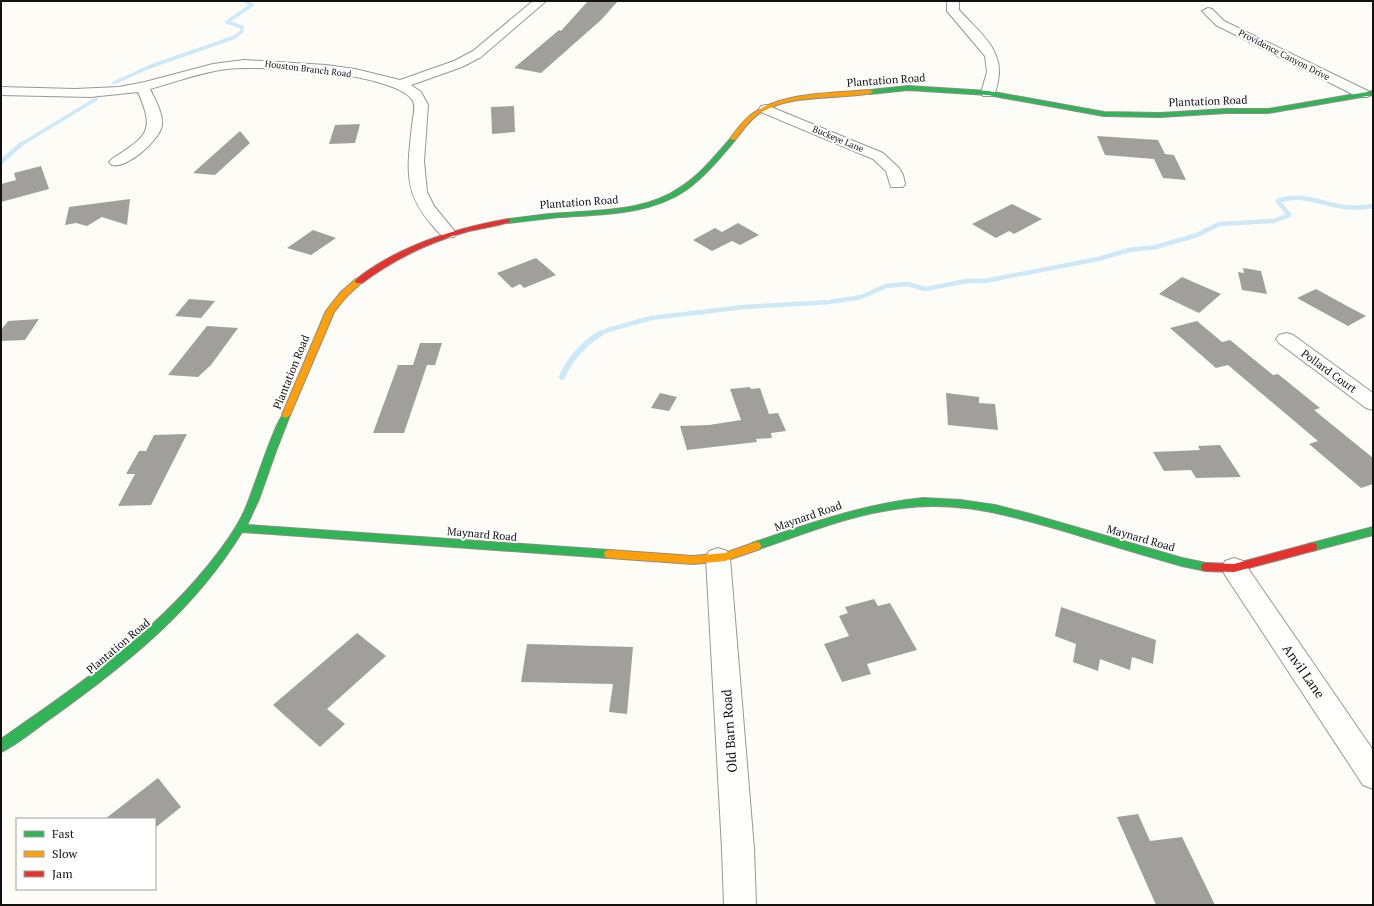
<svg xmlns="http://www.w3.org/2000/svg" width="1374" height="906" viewBox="0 0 1374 906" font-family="'PT Serif',serif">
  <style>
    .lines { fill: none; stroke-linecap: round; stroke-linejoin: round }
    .stream-far2 { stroke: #cde8f7; stroke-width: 3.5 }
    .stream-far1 { stroke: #cde8f7; stroke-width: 4.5 }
    .stream { stroke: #cde8f7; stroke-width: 6 }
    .building { fill: #a19f9c }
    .street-casing { stroke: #979795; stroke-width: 2 }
    .fast-casing { stroke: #8e8d8b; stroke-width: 2 }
    .slow-casing { stroke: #8e8d8b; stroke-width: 2 }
    .jam-casing { stroke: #8e8d8b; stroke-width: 2 }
    .street { fill: #fffffe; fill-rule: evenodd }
    .fast { fill: #30b455; fill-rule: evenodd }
    .slow { fill: #ff9f0a; fill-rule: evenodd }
    .jam { fill: #e5322d; fill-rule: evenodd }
    .labels { text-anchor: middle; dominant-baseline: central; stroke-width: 4; stroke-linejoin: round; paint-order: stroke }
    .far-street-label { font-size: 9px; fill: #111; stroke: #fff }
    .street-label { font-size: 11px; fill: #111; stroke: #fff }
    .near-street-label { font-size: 13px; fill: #111; stroke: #fff }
  </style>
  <rect width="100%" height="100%" fill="#fdfcf7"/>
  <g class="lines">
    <!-- stream-far2 -->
    <g class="stream-far2">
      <path d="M114,83L149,67L235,37L242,31V27L227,22L252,5L246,1"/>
      <path d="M20,145L96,99"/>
    </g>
    <!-- stream-far1 -->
    <g class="stream-far1">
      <path d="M1,162L21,144"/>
      <path d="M600,334L608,330L651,318L744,307L830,302L861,297L886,286L907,284L925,289L967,281H985L1098,259L1129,250L1156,247L1197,235L1219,224L1274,221L1289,215L1278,201C1299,193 1318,202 1339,206C1350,208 1362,208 1373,206"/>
    </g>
    <!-- stream -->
    <path class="stream" d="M562,377C569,360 585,342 601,333"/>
  </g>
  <!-- building -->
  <g class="building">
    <path d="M588,1H618L601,20L541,73L514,68L559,30L561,31Z"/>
    <path d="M514,106L515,132L492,134L491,107Z"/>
    <path d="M360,124L355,143L329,144L335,125Z"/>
    <path d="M240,131L250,143L215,175L193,173Z"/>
    <path d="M1097,136L1158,140L1165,154L1174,155L1186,180L1163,178L1154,159L1105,155Z"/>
    <path d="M41,166L49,189L1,202V184L16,180L14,173Z"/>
    <path d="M130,199L127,225L102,217L87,226L76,223L65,225L69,207Z"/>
    <path d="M1012,204L1042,219L1014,234L1009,231L996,238L972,224Z"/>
    <path d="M738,223L759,235L740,245L732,241L712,251L693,240L715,228L722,232Z"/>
    <path d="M313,230L336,238L311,255L287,248Z"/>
    <path d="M536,258L556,275L524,288L520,284L512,288L497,273Z"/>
    <path d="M1243,268L1261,271L1267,294L1242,290L1238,272L1244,273Z"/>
    <path d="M1182,277L1221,294L1199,313L1159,294Z"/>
    <path d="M1316,289L1347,306L1366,316L1348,326L1297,298Z"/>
    <path d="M189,299L215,301L201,318L175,316Z"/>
    <path d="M39,319L25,340L1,341V330L8,321Z"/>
    <path d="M1197,321L1222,342L1230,340L1273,375L1278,374L1320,408L1314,410L1373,458V484L1361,488L1309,444L1318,441L1228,365L1216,368L1170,328Z"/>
    <path d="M207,326L238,328L211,365L198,377L168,375Z"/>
    <path d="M420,343H442L435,365H413Z"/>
    <path d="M398,365H427L404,433H373Z"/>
    <path d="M750,387L751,389L760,388L769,414L778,413L786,431L771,433L772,438L756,439L757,442L687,450L680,426L709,425L741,420L730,389Z"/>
    <path d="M660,393L677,397L669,411L651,408Z"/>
    <path d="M946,393L979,397V403L995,404L998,430L948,425Z"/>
    <path d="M187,434L151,505L118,506L135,474H126L139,451H146L154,435Z"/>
    <path d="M1220,445L1241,477L1196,478L1191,470L1164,471L1153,452L1200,450L1198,446Z"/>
    <path d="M874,599L878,606L890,603L917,650L867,664L871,674L842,682L824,644L849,636L839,616L848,613L845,607Z"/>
    <path d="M1061,607L1156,640L1153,664L1132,657L1130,670L1100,659L1098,671L1073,662L1076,644L1055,636Z"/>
    <path d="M357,633L386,656L327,709L345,724L320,747L273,705Z"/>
    <path d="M527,644L633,647L627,714L609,712L613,684L521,682Z"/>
    <path d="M158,778L181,807L155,828V819H105Z"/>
    <path d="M1138,814L1150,841L1182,837L1215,905H1156L1117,817Z"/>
  </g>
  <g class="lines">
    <defs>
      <g id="street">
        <path d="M533,1H546L481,57L462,67L411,85L421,92L428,105L424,161L427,192L434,206L456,233L454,237C442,239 439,233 432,225C402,191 408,166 412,125C413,116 416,109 413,101C397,72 259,65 227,69C201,72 176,82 150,89C155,100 163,112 162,125C160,140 127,169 112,165L109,162L112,159C146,136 156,133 138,92L90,97L1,95V87L75,89L119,87L145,82L213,64L244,60L326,65L355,69L400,80L454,61L473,51Z"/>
        <path d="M947,1H959V10C978,31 1005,50 998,81C997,86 996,92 993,96H983L981,93L987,72L985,56L947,11Z"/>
        <path d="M1208,8L1212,9L1224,21L1368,91L1370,94L1368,97H1358L1216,25L1202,11Z"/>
        <path d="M766,105L883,153L899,168L903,175L905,184L903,187H891L886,171L873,159L761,112L759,109L761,106Z"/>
        <path d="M1286,333L1293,335L1373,393V410L1366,408L1279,343L1276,339L1279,335Z"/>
        <path d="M718,548L727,551L730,558L754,849L756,905H724L722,849L706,558L709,551Z"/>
        <path d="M1234,558L1243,561L1373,750V789L1363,785L1225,575L1222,568L1225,561Z"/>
      </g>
      <g id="fast">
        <path d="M908,86L988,91L1104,112L1160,113L1226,109H1268L1373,91V95L1268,113H1226L1160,117L1104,116L988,95L908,90L870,94L867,92L870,90Z"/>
        <path d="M733,137L735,138V140C720,158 705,176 686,190C650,215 601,214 559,217C542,219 525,221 508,223L505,221L508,219C526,217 544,214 563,213C603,210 647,211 681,187C701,174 715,156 731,138Z"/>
        <path d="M286,412L290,415L276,451L259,499L247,525L609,550L613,551L614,554L613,557L609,558L242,532C193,611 129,662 54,716C39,726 17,745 1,752V739C75,688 150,637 207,567C220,551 234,533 243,514C251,500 276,415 286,412Z"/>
        <path d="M923,498L960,500L995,505L1030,514L1182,558L1206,563L1210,564L1211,567L1210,570L1206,571L1182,566C1144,555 1106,544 1068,532C1014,516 959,500 902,508C851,514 804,534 756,550L752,549L751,546L752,543C809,524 864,504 923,498Z"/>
        <path d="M1373,527V535L1312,551L1308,550L1307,547L1308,544L1312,543Z"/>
      </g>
      <g id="slow">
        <path d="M870,90L873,92L872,93C835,100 793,93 760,113C750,119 742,131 735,140L730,139C737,129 745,118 755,112C785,92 835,93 870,90Z"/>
        <path d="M356,279H362L363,281L346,297L334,312L290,415L286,418L283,417L282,415L326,311L340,293Z"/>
        <path d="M756,542L760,543L761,546L760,549L725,561L693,564L609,558L605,557L604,554L605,551L609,550L693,556L725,553Z"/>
      </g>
      <g id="jam">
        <path d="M508,219L510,220V222C496,226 482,228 469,231C429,242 394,259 362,283H356L355,281C362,274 372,268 380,263C420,239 463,227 508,219Z"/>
        <path d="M1312,543L1316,544L1317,547L1316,550L1234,572L1206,571L1202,570L1201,567L1202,564L1206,563L1234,564Z"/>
      </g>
    </defs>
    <!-- street casing -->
    <use href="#street" class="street-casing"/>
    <!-- fast casing -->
    <use href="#fast" class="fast-casing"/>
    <!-- slow casing -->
    <use href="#slow" class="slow-casing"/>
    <!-- jam casing -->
    <use href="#jam" class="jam-casing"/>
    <!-- street -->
    <use href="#street" class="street"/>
    <!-- fast -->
    <use href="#fast" class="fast"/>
    <!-- slow -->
    <use href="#slow" class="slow"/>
    <!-- jam -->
    <use href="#jam" class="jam"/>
  </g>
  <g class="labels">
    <!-- far-street labels -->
    <g class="far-street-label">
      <text transform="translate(1284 55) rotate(27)">Providence Canyon Drive</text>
      <text transform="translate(308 69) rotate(7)">Houston Branch Road</text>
      <text transform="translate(838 139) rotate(23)">Buckeye Lane</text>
    </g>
    <!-- street labels -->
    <g class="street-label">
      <text transform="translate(886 80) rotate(-4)">Plantation Road</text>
      <text transform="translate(1208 101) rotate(-2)">Plantation Road</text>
      <text transform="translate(579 202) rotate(-4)">Plantation Road</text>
      <text transform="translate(1329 371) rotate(36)">Pollard Court</text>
      <text transform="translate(291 372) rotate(-68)">Plantation Road</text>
      <text transform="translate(808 516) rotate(-19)">Maynard Road</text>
      <text transform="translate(482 534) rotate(5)">Maynard Road</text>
      <text transform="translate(1141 538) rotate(16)">Maynard Road</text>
      <text transform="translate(118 646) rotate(-40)">Plantation Road</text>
    </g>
    <!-- near-street labels -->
    <g class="near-street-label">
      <text transform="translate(1304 671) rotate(55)">Anvil Lane</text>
      <text transform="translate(729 731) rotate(-94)">Old Barn Road</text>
    </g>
  </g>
  <!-- border -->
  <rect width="1374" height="906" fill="none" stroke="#111111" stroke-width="4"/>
  <!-- legend -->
  <rect x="16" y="818" width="140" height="72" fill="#ffffff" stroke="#a0a0a0"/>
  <rect x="24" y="831" width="20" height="6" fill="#30b455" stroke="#a0a0a0"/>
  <text x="52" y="838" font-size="12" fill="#111111">Fast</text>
  <rect x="24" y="851" width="20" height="6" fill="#ff9f0a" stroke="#a0a0a0"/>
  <text x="52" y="858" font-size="12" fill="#111111">Slow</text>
  <rect x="24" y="871" width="20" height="6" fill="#e5322d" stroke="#a0a0a0"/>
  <text x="52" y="878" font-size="12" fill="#111111">Jam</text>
</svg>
